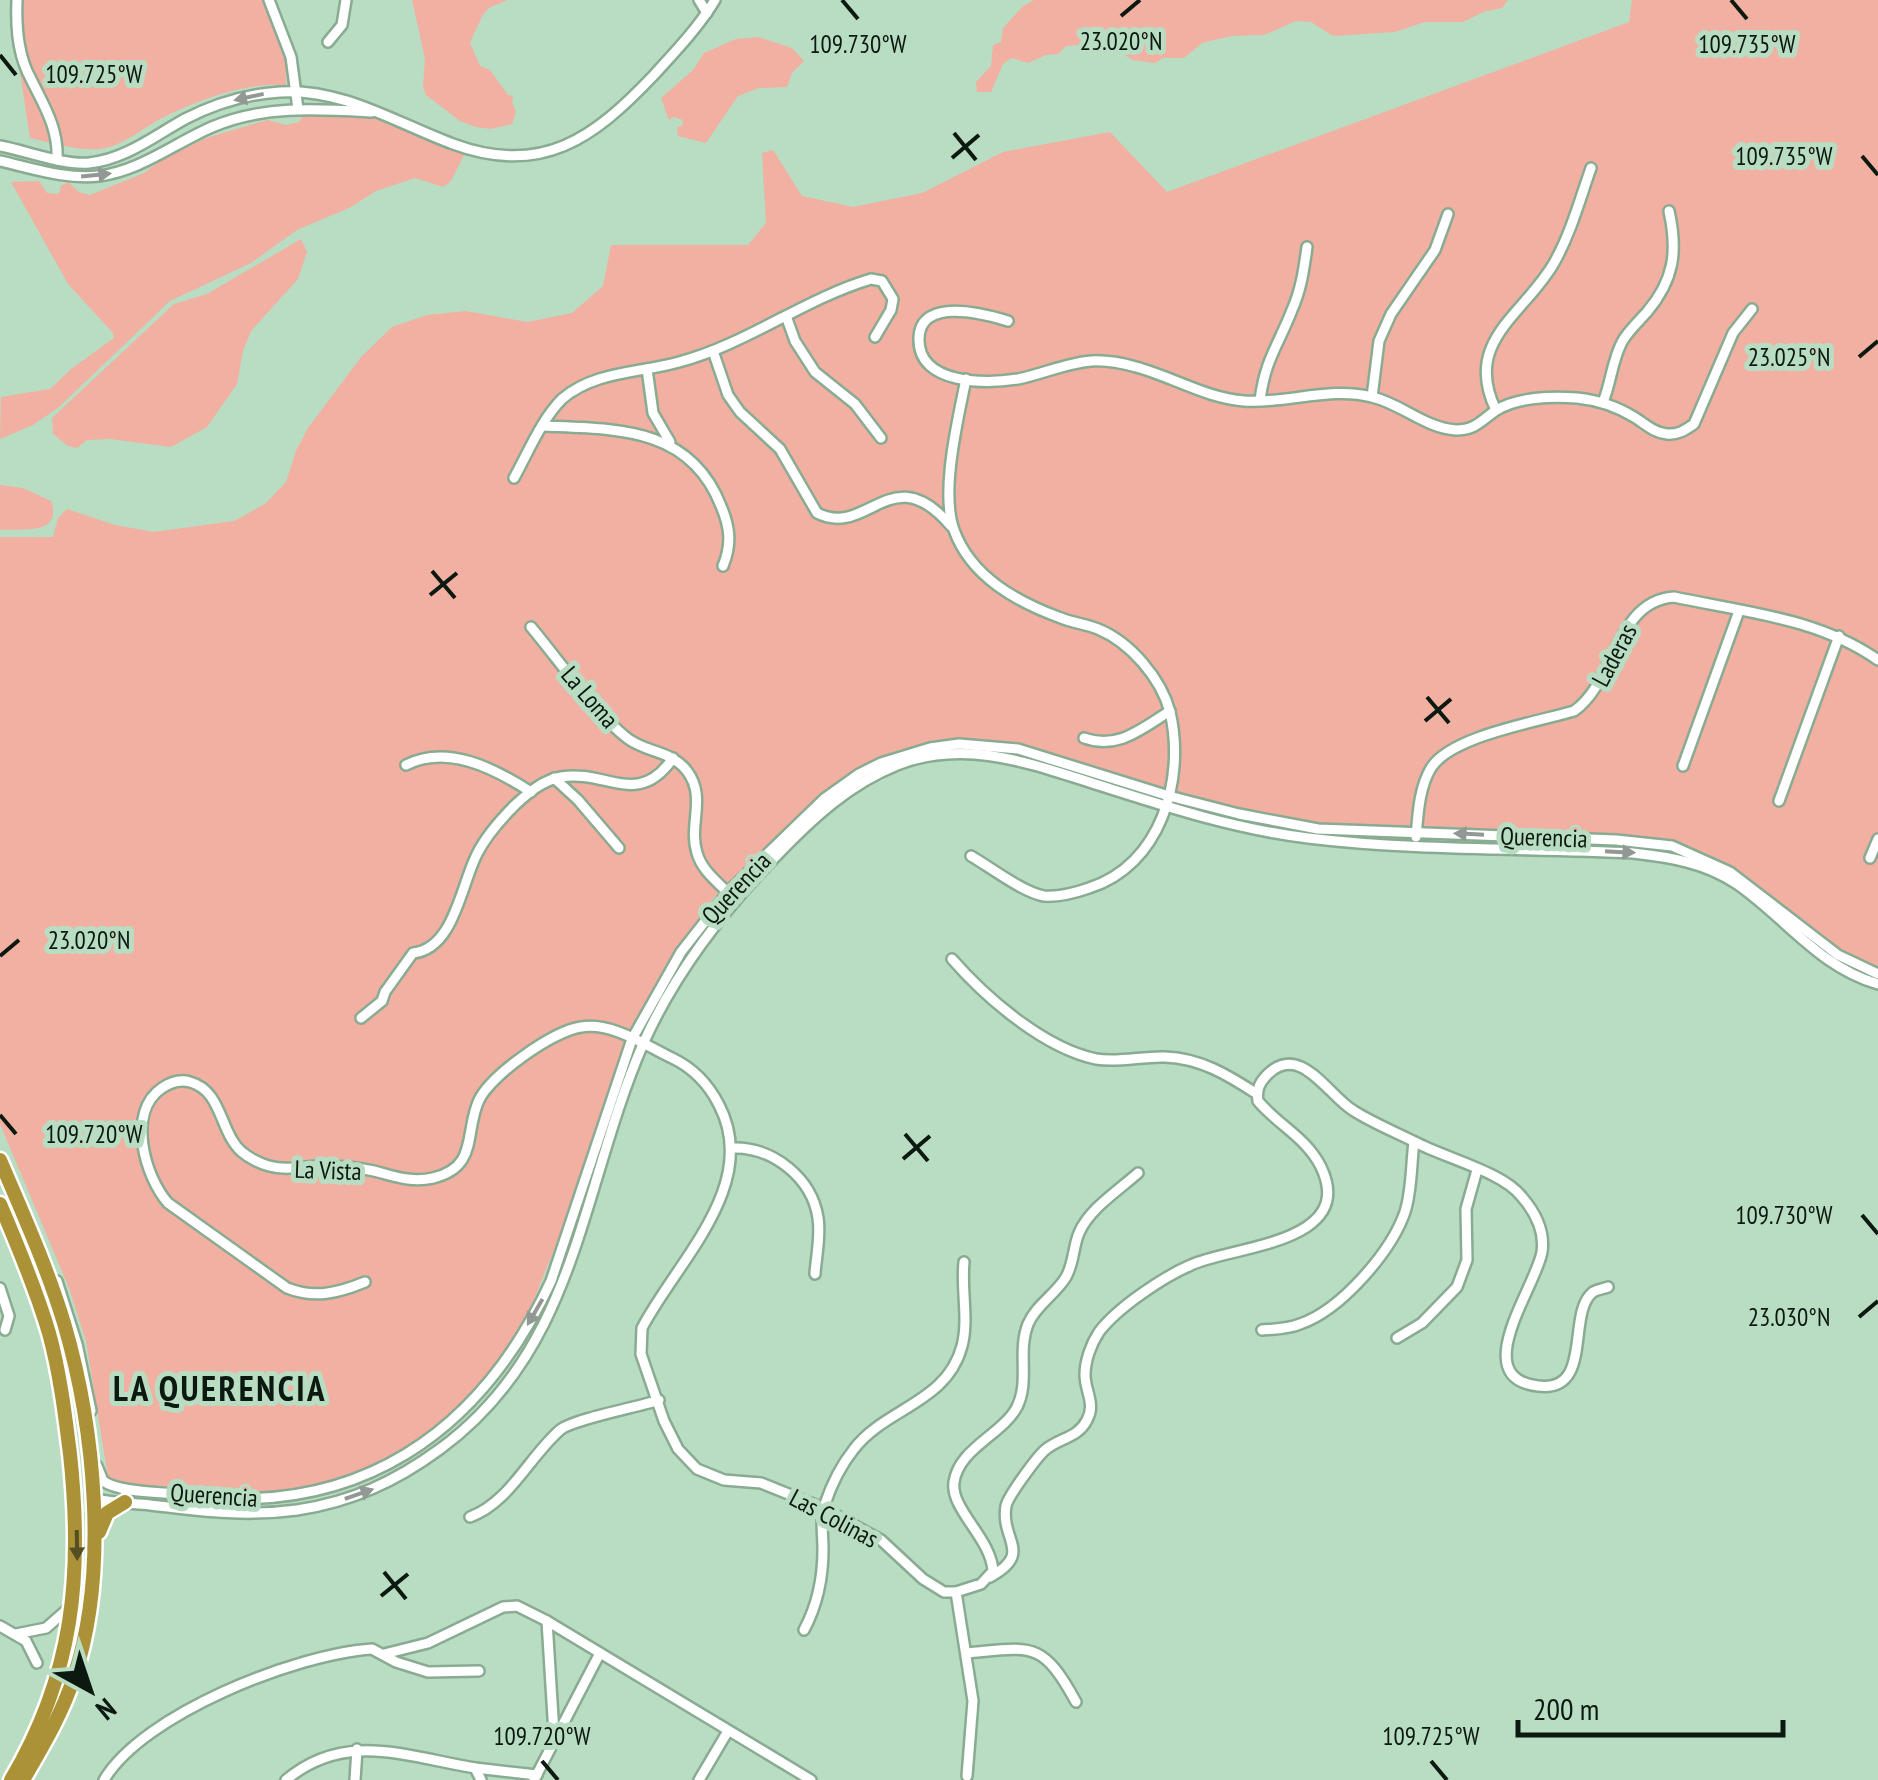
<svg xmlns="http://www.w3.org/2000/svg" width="1878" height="1780" viewBox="0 0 1878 1780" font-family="'PT Sans Narrow',sans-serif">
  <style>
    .green { fill: #f1b0a1 }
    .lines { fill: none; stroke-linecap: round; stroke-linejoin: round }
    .minor-casing { stroke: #89ab92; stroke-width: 14 }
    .highway-casing { stroke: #fff; stroke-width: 19 }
    .minor { stroke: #fff; stroke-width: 9 }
    .highway { stroke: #ac9237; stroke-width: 14 }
    .oneway { fill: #929893 }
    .oneway2 { fill: #544f22 }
    .ticks { fill: none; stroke: #0c1910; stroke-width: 4 }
    .labels { text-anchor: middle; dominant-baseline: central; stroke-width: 10; stroke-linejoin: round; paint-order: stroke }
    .street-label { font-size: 25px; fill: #0c1910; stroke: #b9ddc2 }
    .district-label { font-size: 35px; font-weight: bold; letter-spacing: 2.5px; fill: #0c1910; stroke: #b9ddc2 }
    .ticks-label { font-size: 25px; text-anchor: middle; fill: #0c1910; stroke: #b9ddc2; stroke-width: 10; stroke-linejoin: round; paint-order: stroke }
  </style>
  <rect width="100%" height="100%" fill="#b9ddc2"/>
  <!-- green -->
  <g class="green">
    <path d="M22,0H262L287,60L286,85C245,82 196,101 160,119C142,129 126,143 106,148C82,153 53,143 30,138L11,14Z"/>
    <path d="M412,0H507C501,4 490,5 485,12C482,15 473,37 470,43L480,66L490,70L508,95L513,96L512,102L516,112L512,124L491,129L476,127L460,121L426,95L423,87L425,59Z"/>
    <path d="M1034,0H1508L1502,8L1483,12L1463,22H1425L1395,32L1333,36L1311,22L1296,21L1264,35L1231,36L1202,43L1184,58H1163L1155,63L1133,60L1116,50L1119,44L1113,37L1103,40L1093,36L1080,45L1066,46L1058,54L1046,55L1028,63L1012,58L1003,64L991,92H977L976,82L991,66L993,45L1001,42L1003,28L1023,6Z"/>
    <path d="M1632,0H1878V969C1824,955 1784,900 1738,870C1712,853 1679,844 1650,838L1316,826L1198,800L1014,742L957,740L895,751L855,771L817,798L714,897L664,968L624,1044L569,1212L529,1312L492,1374L446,1420L389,1459L311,1488L271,1494L221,1495L126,1484L108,1477L86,1341L69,1288L0,1124V537H53L58,518L67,509L115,525L154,532L234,521L265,504L286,482L296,451L308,428L361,357L392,327L427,315L466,311L527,322L572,313L603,286L611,245H748L766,223L762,153L773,150L802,196L853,207L922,193L1003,152L1110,132L1167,192L1629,22Z"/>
    <path d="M758,37L792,48L804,61L792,73L787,87L759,88L738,96L706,143L678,136L677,127L682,126L683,120L674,117L669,120L661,98L693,70L704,53L736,39Z"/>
    <path d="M312,113L385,118L465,153L451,181L443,187L415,178L376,191L349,208L297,230L251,263L170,301L59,407L33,425L0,439L1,397L50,389L71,369L114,338L113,333L68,284L11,182L39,181L47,193L59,194L61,186L68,182L79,192L90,195L144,173L161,160L206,138L267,120L286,125L299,122L303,115Z"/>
    <path d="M301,239L307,252L298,279L251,331L243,351L237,384L207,427L171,447L110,439L87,440L77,448L68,446L53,434L52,418L174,304L207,294Z"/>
    <path d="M0,485L23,488L51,501C63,537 20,528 0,530Z"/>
  </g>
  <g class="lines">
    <defs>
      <g id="minor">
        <path d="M17,0C16,24 17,48 27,71C41,101 59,126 57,160"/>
        <path d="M269,0L291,57L298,109"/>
        <path d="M699,0L707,13"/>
        <path d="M328,42L342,25L346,0"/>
        <path d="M0,146C27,151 62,165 89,163C126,159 154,136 185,119C214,104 247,94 280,92C343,88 396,123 453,144C542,177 594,138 653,76C675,52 698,28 715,0"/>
        <path d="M0,161C31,168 67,180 99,176C140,171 175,143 212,127C263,105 319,109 372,112"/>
        <path d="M786,316L795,341L815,372L855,404L881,438"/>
        <path d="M1008,321C985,314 919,296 919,339C918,385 987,384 1018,379C1043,374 1066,363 1091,361C1107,360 1122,363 1136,367C1173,377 1206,398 1244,401C1287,404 1330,386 1372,397C1402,404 1425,428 1456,430C1475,430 1481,421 1495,411C1516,397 1553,396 1577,398C1597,400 1616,406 1634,417C1644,423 1654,433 1667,434C1678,435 1685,430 1694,424L1733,333L1752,309"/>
        <path d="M713,351L728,395L740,412L780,449L817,513C868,539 891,456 951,526"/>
        <path d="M647,369L653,413L670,442"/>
        <path d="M966,379C958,419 940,492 954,530C971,577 1017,602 1061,618C1073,623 1086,624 1098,629C1130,642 1161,678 1170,712C1186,780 1160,866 1089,888C1075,893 1060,897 1044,896C1024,893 990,867 971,856"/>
        <path d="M1372,397L1379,341L1391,314L1435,250L1448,214"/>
        <path d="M1260,400C1265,360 1278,346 1292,310C1301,290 1304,269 1307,247"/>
        <path d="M1603,402C1611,383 1612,361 1622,342C1628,331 1638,322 1647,312C1674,280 1678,252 1669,211"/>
        <path d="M1496,410C1462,341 1525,314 1554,263C1571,233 1580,199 1591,168"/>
        <path d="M543,426C615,429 690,426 721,506C730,527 732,544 723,566"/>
        <path d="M514,478C528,453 541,420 562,399C594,371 640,373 679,362C747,344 804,299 871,279L882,281L893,299L891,310L875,337"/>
        <path d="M531,627C558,659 596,714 627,738C646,753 671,750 687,771C707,797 688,825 697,853C702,871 718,882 730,895"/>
        <path d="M1084,738C1118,750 1141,729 1170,711"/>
        <path d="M406,765C447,744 494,768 531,792"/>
        <path d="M1683,766L1739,611"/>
        <path d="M554,778L578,800L619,848"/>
        <path d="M1779,801L1839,636"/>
        <path d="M1416,837C1418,814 1419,788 1431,768C1451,736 1537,722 1574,711C1616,682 1615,601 1674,597C1744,612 1818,618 1878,660"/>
        <path d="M1870,858L1878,839"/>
        <path d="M952,959C986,998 1044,1048 1096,1059C1118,1063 1143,1056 1165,1057C1200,1058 1228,1075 1257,1094"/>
        <path d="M361,1018L382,1001L385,992L413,953C454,949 461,885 477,854C486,836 501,819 515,805C528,793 543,780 561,777C606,769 638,809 673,758"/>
        <path d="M733,1148C773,1147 812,1178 818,1218C821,1236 816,1257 815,1274"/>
        <path d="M57,1281L77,1344L91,1411"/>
        <path d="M365,1282C338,1293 315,1299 287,1288L168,1203C145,1177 126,1112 162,1088C171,1082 180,1079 190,1082C223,1091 219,1132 242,1152C249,1158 261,1164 269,1166C287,1171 303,1166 321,1166C338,1166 357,1167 374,1171C394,1176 411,1183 433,1178C479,1167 464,1132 479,1100C491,1075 553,1031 581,1027C612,1022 645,1045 672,1058C693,1068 709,1085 719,1105C761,1185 677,1261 642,1328L641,1354L664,1421L678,1449L697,1469L724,1480L761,1483L823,1508L881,1540L923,1579L944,1592H956L981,1584L993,1571C991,1538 950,1509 954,1482C959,1448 1002,1435 1017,1407C1030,1381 1017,1351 1028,1324C1036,1305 1056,1294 1066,1277C1074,1263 1073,1247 1079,1233C1089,1209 1119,1190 1138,1173"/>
        <path d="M0,1288L9,1316L5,1330"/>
        <path d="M1262,1330C1275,1329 1288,1329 1300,1324C1341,1310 1391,1252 1405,1212C1412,1190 1411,1165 1414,1142"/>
        <path d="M1397,1338L1422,1323L1457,1287L1467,1260L1466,1209L1477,1170"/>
        <path d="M97,1466L103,1481C120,1493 163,1492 185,1495C357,1518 480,1434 551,1281L632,1039L681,952L728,892L824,799L859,774L881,763L930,748L959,744L1018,749L1169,796L1239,814L1318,829L1616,840L1672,846L1730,872L1838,955L1878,974"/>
        <path d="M92,1498C110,1503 131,1503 150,1505C201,1511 245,1517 297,1510C351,1502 395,1482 440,1449C578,1348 580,1189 643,1044C675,972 725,908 780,852C815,816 850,784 897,765C963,739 1026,762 1089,782C1161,805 1233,829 1308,838C1415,851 1525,848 1633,853C1670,857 1706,863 1737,884C1786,918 1819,967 1878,984"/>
        <path d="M470,1517C509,1503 529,1457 560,1430C573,1419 639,1407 659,1400"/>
        <path d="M990,1577C1034,1553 1000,1540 1006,1506C1008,1496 1037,1457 1045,1450C1059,1438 1078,1438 1087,1420C1096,1404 1085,1391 1085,1375C1085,1361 1091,1344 1099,1332C1117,1308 1163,1277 1191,1265C1231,1246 1358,1244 1321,1167C1307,1138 1278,1125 1258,1101C1256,1089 1260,1082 1268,1074C1301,1042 1329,1097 1354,1111C1373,1123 1395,1132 1415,1142C1445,1158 1503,1172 1522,1197C1535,1212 1545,1231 1542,1252C1536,1287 1467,1378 1538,1386C1594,1393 1566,1313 1593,1292C1598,1289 1603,1289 1608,1287"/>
        <path d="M956,1592L973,1701L967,1776"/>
        <path d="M547,1621L554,1734"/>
        <path d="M0,1626L26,1641L37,1663"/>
        <path d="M804,1630C818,1604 823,1579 823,1549C823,1535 820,1517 825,1504C831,1486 842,1464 854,1449C885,1408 947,1403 962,1346C969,1320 961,1289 964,1262"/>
        <path d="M16,1634L46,1628L70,1607"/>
        <path d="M967,1653C1032,1647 1042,1640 1076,1702"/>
        <path d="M384,1654L428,1643L503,1607L517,1606L547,1621L811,1780"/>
        <path d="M475,1768L537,1775"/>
        <path d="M104,1780C143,1714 296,1654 372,1649L396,1662L428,1672L479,1671"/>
        <path d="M286,1780C345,1730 408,1757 475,1768L481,1780"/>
        <path d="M355,1780L357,1749"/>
        <path d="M534,1780L600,1653"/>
        <path d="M699,1780L728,1731"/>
      </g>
      <g id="highway">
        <path d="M0,1160C23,1214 47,1267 64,1323C95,1429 109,1572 74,1677C62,1714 42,1747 23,1780"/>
        <path d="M0,1204C18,1246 36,1289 49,1333C60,1373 65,1414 70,1454C83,1574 74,1674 11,1780"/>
        <path d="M99,1532L107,1513L125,1502"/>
      </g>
    </defs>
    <!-- minor casing -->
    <use href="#minor" class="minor-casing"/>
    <!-- highway casing -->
    <use href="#highway" class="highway-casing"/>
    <!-- minor -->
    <use href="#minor" class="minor"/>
    <!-- highway -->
    <use href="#highway" class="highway"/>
  </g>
  <!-- one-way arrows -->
  <defs><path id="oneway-solid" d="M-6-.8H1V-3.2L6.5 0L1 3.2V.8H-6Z" transform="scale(2.5)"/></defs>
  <g class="oneway">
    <use href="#oneway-solid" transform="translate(249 97) rotate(168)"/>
    <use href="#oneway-solid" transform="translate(96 175) rotate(-6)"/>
    <use href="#oneway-solid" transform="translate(1469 834) rotate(-177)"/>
    <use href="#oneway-solid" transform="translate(1620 852) rotate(3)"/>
    <use href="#oneway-solid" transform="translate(535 1312) rotate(120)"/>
    <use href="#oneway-solid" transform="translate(359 1494) rotate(-19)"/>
  </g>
  <use class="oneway2" href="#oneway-solid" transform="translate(77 1545) rotate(89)"/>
  <!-- ticks -->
  <path class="ticks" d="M842,0L858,19M1731,0L1747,19M1121,16L1140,0M0,55L16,75M954,133L976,160M1862,156L1878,175M952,158L979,135M1859,357L1878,341M432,571L455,598M430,595L457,573M1427,697L1449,723M1425,721L1451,699M0,956L19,940M0,1115L16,1134M905,1134L928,1161M903,1159L930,1136M1862,1215L1878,1234M1859,1317L1878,1301M384,1572L406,1599M381,1596L408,1574M542,1761L558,1780M1431,1761L1447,1780"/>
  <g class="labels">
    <!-- street labels -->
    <g class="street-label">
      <text transform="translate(1614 655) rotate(-62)">Laderas</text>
      <text transform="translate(590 697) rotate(49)">La Loma</text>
      <text transform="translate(1544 837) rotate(2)">Querencia</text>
      <text transform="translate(736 888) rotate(-47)">Querencia</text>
      <text transform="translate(328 1170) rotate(2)">La Vista</text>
      <text transform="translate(214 1495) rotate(4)">Querencia</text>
      <text transform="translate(834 1518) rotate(28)">Las Colinas</text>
    </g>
    <!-- district labels -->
    <g class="district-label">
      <text x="220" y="1388">LA QUERENCIA</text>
    </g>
  </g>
  <g class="ticks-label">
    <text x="1121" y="50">23.020°N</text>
    <text x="858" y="53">109.730°W</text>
    <text x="1747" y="53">109.735°W</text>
    <text x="94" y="83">109.725°W</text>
    <text x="1784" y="165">109.735°W</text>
    <text x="1789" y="366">23.025°N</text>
    <text x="89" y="949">23.020°N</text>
    <text x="94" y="1143">109.720°W</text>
    <text x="1784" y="1224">109.730°W</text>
    <text x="1789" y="1326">23.030°N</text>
    <text x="542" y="1745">109.720°W</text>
    <text x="1431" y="1745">109.725°W</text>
  </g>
  <!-- north arrow -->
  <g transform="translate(90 1690) rotate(140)" stroke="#b9ddc2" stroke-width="8" paint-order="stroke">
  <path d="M0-8L18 38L0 25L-18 38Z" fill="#0c1910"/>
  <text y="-15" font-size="28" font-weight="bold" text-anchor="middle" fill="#0c1910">N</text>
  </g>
  <!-- scale -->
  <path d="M1518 1720v15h265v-15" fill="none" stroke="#0c1910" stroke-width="5"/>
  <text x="1533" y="1720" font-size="30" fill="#0c1910" stroke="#b9ddc2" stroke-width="8" paint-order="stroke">200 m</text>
</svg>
